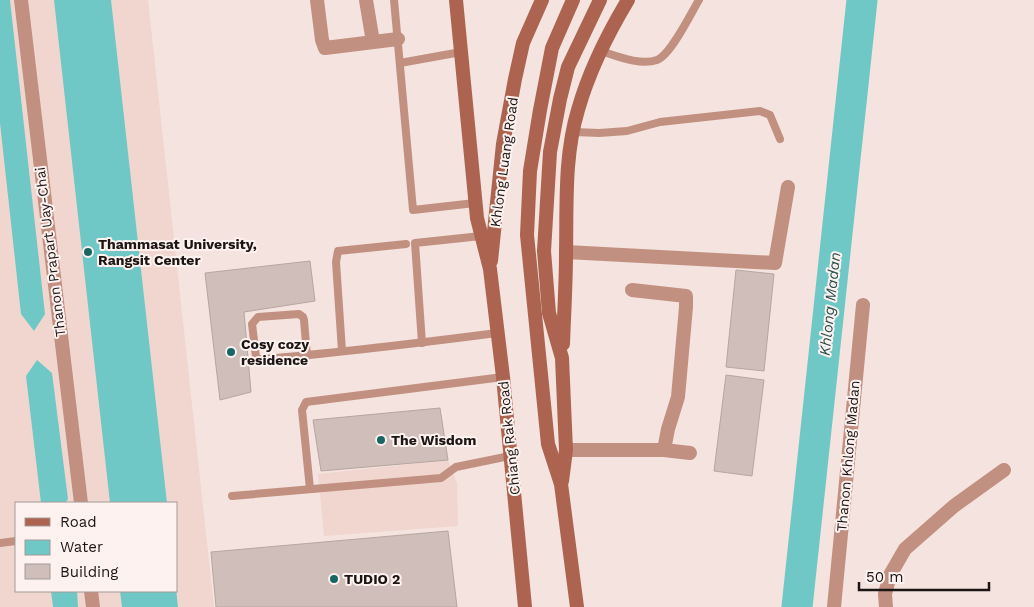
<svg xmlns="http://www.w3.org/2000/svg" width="1034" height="607" viewBox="0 0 1034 607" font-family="'Work Sans',sans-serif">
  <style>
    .built { fill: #f0d6cf; fill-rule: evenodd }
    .water { fill: #6fc8c5 }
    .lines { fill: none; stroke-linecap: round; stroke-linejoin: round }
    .river { stroke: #6fc8c5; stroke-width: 31 }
    .building { fill: #cfbeb9; stroke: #b6a6a1 }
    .service { stroke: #c29081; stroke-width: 8 }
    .minor { stroke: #c29081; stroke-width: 14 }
    .secondary { stroke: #ac634f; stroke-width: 14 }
    .poi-dot { fill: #186664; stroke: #fdf2ef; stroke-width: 2 }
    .labels { text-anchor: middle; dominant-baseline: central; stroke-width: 4; stroke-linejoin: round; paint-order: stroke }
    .street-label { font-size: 14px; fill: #1b1514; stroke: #fdf2ef }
    .poi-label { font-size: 14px; font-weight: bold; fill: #1b1514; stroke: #fdf2ef; text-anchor: start }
    .water-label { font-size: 15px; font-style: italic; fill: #244d4c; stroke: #fdf2ef }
  </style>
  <rect width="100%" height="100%" fill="#f4e3de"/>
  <!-- built -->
  <g class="built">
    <path d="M0,0H148L214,607H0ZM16,503H176V591H16Z"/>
    <path d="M448,460L457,483L458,526L324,536L318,474Z"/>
  </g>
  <!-- water -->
  <g class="water">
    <path d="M0,0H10L45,314L34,331L21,314L0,123Z"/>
    <path d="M54,0H111L167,503H110Z"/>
    <path d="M37,360L52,373L68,499L65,503H41L26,376Z"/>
    <path d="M176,588L178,607H122L120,591H176Z"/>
    <path d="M51,591H77L78,607H53Z"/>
  </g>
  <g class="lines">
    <!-- river -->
    <path class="river" d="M797,607L862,0"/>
  </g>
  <!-- building -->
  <g class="building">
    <path d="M310,261L315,301L244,312L251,392L220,400L205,273Z"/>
    <path d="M736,270L774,274L764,371L726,367Z"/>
    <path d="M726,375L764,380L752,476L714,471Z"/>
    <path d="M440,408L448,460L321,471L313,420Z"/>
    <path d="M448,531L457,607H216L211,552Z"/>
  </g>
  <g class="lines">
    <!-- service -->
    <g class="service">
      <path d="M394,0L413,210L475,203"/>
      <path d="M601,51C617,56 640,66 657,60C671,55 691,13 699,0"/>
      <path d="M400,63L461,52"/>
      <path d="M574,132L599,133L627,131L660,122L760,111L770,115L780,139"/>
      <path d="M422,343L415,243L481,236"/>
      <path d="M342,351L336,262L338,251L406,244"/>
      <path d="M307,356L304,320L303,317L299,314L258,317L252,324L256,357L258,359H263C341,353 419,343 497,333"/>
      <path d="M310,489L302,410L306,402L503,377"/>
      <path d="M232,496L441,478L456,467L510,456"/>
      <path d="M0,543L16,541"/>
    </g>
    <!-- minor -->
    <g class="minor">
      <path d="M21,0L81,503"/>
      <path d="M317,0L322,40L325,48L398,39"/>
      <path d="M366,0L373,42"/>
      <path d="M566,252L775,263L788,187"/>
      <path d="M632,290L686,296V307L678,397L668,429L664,450"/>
      <path d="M566,450H664L690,453"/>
      <path d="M91,591L93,607"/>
      <path d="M834,607L863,305"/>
      <path d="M886,607L885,594L890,575L905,549L954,506L1004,470"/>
    </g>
    <!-- secondary -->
    <g class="secondary">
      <path d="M456,0L477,218L490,269L503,377L525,607"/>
      <path d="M573,0L552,48L540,110L530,171L527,235L548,444L561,484L577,607"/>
      <path d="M491,261L503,144L515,79L523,43L542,0"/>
      <path d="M563,344C564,314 566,284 566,253C567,206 564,156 578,110C589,71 607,35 628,0"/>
      <path d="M562,481L566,450L562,358L549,313L544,251L550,152L560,99L568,67L600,0"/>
    </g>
  </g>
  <!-- markers -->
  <g class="poi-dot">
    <circle cx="88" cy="252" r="5"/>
    <circle cx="231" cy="352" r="5"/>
    <circle cx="381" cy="440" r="5"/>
    <circle cx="334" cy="579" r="5"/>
  </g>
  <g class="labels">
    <!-- street labels -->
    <g class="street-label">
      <text transform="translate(504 162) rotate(-82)">Khlong Luang Road</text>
      <text transform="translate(50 252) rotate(-97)">Thanon Prapart Uay-Chai</text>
      <text transform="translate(509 438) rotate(-96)">Chiang Rak Road</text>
      <text transform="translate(848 456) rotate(-85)">Thanon Khlong Madan</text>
    </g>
    <!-- poi labels -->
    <g class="poi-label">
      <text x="98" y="244">Thammasat University,<tspan x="98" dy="16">Rangsit Center</tspan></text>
      <text x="241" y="344">Cosy cozy<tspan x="241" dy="16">residence</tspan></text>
      <text x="391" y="440">The Wisdom</text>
      <text x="344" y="579">TUDIO 2</text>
    </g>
    <!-- water labels -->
    <g class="water-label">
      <text transform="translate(830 304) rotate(-84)">Khlong Madan</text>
    </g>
  </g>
  <!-- legend -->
  <rect x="15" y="502" width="162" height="90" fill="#fdf2ef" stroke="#a39a97"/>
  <rect x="25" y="518" width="25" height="8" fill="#ac634f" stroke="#a39a97"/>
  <text x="60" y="527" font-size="15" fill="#1b1514">Road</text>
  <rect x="25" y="540" width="25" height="15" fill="#6fc8c5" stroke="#a39a97"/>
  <text x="60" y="552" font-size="15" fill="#1b1514">Water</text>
  <rect x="25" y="564" width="25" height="15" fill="#cfbeb9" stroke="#a39a97"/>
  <text x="60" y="577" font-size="15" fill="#1b1514">Building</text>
  <!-- scale -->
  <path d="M859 582v8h130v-8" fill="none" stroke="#1b1514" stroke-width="2.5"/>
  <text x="866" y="582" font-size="15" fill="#1b1514" stroke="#fdf2ef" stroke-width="4" paint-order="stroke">50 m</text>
</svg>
